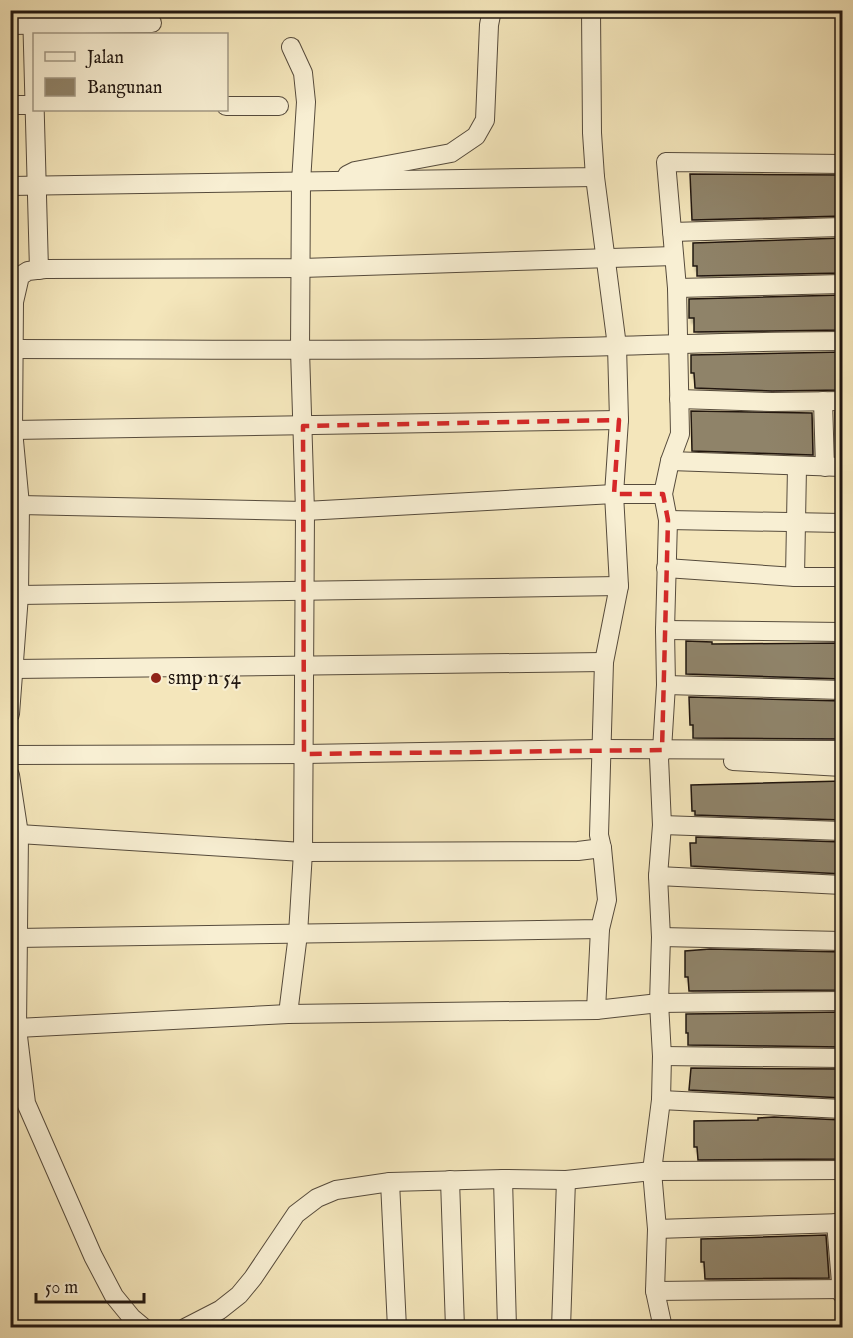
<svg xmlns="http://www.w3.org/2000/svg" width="853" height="1338" viewBox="0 0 853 1338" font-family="'IM FELL English',serif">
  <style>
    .building { fill: #8f8369; stroke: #211711; stroke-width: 1.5; filter: url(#shadow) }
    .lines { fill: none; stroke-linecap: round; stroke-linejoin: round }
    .minor-casing { stroke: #564b3c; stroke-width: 20 }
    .minor { stroke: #f8efd3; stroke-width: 18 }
    .marked { fill: none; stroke: #d62828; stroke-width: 4.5; stroke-dasharray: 12 8; stroke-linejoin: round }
    .poi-dot { fill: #8f2418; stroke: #f8efd3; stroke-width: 2 }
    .labels { text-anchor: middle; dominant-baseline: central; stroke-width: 4.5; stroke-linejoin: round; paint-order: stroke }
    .poi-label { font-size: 21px; fill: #211711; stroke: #f8efd3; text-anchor: start }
  </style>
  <defs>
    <filter id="shadow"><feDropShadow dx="3" dy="5" stdDeviation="1.5" flood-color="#0004"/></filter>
  </defs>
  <rect width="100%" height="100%" fill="#f4e6bb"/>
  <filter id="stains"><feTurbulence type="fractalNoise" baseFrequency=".00333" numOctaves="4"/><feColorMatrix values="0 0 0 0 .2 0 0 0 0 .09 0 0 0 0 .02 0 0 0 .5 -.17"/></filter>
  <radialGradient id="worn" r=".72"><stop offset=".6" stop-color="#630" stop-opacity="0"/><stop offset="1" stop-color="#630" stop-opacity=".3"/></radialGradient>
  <!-- building -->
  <g class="building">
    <path d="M690,174L843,175V216L692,220Z"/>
    <path d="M843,238V273L697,276V266H693V243Z"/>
    <path d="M843,295V330L694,332V318H689V299Z"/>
    <path d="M843,352V390L772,391L695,388L694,373H691V355Z"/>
    <path d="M691,411L812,413L813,455L692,451Z"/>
    <path d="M835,412H843V455H836Z"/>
    <path d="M686,641L712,642V644L843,643V679L686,674Z"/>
    <path d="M689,697L843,701V739L693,738V725H690Z"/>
    <path d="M843,781V820L695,815V811H692L691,785Z"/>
    <path d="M696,837L843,842V874L691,866L690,843H696Z"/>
    <path d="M710,949L843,952V990L689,991L688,977H685V951Z"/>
    <path d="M843,1012V1047L688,1045V1033H686V1014Z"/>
    <path d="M691,1068L843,1069V1098L689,1090Z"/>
    <path d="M774,1117L843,1120V1159L698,1160L697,1147H694V1121L758,1120V1118Z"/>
    <path d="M826,1235L829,1278L705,1279L704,1262H701V1239Z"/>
  </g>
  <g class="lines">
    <defs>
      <g id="minor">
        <path d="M32,10L39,270"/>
        <path d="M10,25L152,23"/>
        <path d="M10,105H34"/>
        <path d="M226,106H279"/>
        <path d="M347,175L355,171L451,153L476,136L485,120L489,25L492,10"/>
        <path d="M10,186L595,177L592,133L591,10"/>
        <path d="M672,232L842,227"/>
        <path d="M677,288L842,284"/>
        <path d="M14,349C215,349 416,352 616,346C692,344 767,341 842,341"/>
        <path d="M679,399L772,402L842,401"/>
        <path d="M823,401L825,467"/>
        <path d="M13,430L619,420"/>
        <path d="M670,461L842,467"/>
        <path d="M10,508L20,505L305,511L614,494H663"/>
        <path d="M668,520L842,523"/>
        <path d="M666,568L795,577H842"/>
        <path d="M795,577L797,467"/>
        <path d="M19,595L619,586"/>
        <path d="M665,630L842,632"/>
        <path d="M14,669L604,662"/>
        <path d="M666,685L842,690"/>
        <path d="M10,714L19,595L20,505L13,430L14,302L20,276L28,271L45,269L302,268L674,256"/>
        <path d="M10,755L304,754L601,749L842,750"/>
        <path d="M733,761L842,767"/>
        <path d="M10,775L19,834L17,1028L26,1103L93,1256L114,1296L132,1318L144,1328"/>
        <path d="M662,825L842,831"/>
        <path d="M19,834L303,852L578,851L602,848L599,835L604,662L619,586L614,494L619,420L617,346L595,177"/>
        <path d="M658,876L842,885"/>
        <path d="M661,937L842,941"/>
        <path d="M17,938L600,929L607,900L602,848"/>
        <path d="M596,1010L600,929"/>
        <path d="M288,1014L298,934L303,852L305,511L300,350L301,182L306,102L303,73L291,47"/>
        <path d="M17,1028L288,1014L596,1010L659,1003L842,1001"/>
        <path d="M662,1056L842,1058"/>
        <path d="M661,1100L842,1109"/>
        <path d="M503,1179L507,1328"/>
        <path d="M450,1180L455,1328"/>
        <path d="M390,1182L397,1328"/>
        <path d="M836,1223L842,1294"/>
        <path d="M657,1229L842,1223"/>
        <path d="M655,1291L842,1289"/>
        <path d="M185,1328L220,1310L239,1295L253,1278L296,1214L317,1198L336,1190L390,1182L503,1179L566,1180L652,1171L842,1170"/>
        <path d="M561,1328L566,1180"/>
        <path d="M663,1328L655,1291L657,1229L652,1171L661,1100L662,1056L659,1003L661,937L658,876L662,825L659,758L662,750L666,685L665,630L668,520L663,494L670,461L680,434L677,288L666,162L842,164"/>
      </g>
    </defs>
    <!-- minor casing -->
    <use href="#minor" class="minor-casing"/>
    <!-- minor -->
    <use href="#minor" class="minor"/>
  </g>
  <!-- marked area -->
  <path class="marked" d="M619,420L614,494H663L668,520L662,750L304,754L303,426Z"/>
  <!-- markers -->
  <circle class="poi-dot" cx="156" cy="678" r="6"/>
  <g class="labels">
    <!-- poi labels -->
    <g class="poi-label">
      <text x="168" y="678">smp n 54</text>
    </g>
  </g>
  <!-- margin -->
  <rect width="853" height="1338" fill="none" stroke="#f4e6bb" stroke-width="36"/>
  <rect x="12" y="12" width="829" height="1314" fill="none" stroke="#211711" stroke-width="3"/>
  <rect x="18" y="18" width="817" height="1302" fill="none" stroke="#211711" stroke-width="1.5"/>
  <!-- legend -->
  <rect x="33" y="33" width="195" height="78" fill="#f8efd3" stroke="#a29985" stroke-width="1.5"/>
  <rect x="45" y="52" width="30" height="9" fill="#f8efd3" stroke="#a29985" stroke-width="1.5"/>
  <text x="87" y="63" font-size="18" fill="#211711">Jalan</text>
  <rect x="45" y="78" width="30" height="18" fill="#8f8369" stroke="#a29985" stroke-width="1.5"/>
  <text x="87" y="93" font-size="18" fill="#211711">Bangunan</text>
  <!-- scale -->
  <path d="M36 1293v9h108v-9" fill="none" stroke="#211711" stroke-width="3"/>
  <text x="45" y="1293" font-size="18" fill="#211711" stroke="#f8efd3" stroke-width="4.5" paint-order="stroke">50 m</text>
  <rect width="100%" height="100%" filter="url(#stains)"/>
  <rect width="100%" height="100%" fill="url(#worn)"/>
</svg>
